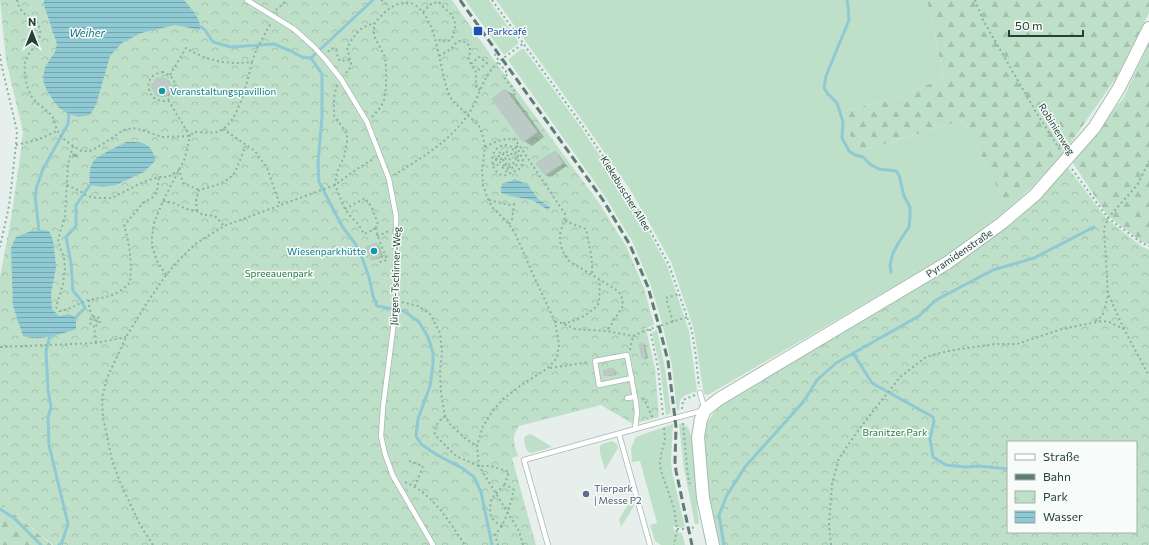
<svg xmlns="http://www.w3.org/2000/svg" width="1149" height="545" viewBox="0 0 1149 545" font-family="Commissioner,sans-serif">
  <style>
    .grass { fill: #bfe0c8 }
    .forest { fill: url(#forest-firs) }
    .park { fill: url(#park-crowns); fill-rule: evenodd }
    .water { fill: url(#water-rules) }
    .shadow { fill: #0003 }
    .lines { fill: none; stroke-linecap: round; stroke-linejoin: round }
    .stream { stroke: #8ec9d4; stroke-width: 3 }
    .building { fill: #bbcac4; stroke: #b8c9c2 }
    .lane-casing { stroke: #a8b8b2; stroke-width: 6 }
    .secondary-casing { stroke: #a4bbb3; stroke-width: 14 }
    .path { stroke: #86b3a5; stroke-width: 2; stroke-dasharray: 2 3; stroke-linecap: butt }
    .lane { stroke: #fff; stroke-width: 4.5 }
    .secondary { stroke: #fff; stroke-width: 12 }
    .rail { stroke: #5f7d75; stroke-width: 3; stroke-dasharray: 8 4; stroke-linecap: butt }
    .transit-dot { fill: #1a4fb4; stroke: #f7fbf9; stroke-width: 1.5 }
    .culture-dot { fill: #0f9aa8; stroke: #f7fbf9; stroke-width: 1.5 }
    .service-dot { fill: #5c6f8a; stroke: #f7fbf9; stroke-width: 1.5 }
    .labels { text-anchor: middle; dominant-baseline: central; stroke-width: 3; stroke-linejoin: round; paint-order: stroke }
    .transit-label { font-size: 10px; fill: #164399; stroke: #f7fbf9; text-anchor: start }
    .culture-label { font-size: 10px; fill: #0d838f; stroke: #f7fbf9; text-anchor: start }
    .street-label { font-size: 10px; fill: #24423a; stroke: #f7fbf9 }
    .park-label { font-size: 10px; fill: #2d7a4b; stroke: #f7fbf9 }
    .service-label { font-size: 10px; fill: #4e5e75; stroke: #f7fbf9; text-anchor: start }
    .water-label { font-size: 11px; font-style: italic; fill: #1c6f80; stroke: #f7fbf9 }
  </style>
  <defs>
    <pattern id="forest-firs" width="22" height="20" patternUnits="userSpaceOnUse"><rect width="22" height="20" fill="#bfe0c8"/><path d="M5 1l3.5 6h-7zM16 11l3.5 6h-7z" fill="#a4c1ad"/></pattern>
    <pattern id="park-crowns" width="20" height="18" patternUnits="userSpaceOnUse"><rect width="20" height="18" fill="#bfe0c8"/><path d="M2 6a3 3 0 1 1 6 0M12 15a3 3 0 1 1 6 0" fill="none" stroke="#a4c1ad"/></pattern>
    <pattern id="water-rules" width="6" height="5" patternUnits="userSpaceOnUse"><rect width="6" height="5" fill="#8ec9d4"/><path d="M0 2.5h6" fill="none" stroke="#74a5ad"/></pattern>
  </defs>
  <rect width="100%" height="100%" fill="#e6efeb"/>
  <!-- grass -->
  <g class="grass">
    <path d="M465,0H489L518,41V44L504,55Z"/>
    <path d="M496,0H927L944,77L907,95L849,110L862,151L963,120L1008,209L943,258L708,395L704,394L703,390L694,330L672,264L645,215L629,188L584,123Z"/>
    <path d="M521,49H524L580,126L624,192L640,217L667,265L689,331L697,391L684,396L680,400L679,410L677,411L672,366L662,323L651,286L633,243L606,198L508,60Z"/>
    <path d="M657,330L665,368L671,413L666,415L660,368L652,332Z"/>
    <path d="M673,424L671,460L672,472L685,527L681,528L673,526L674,531L682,533L685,545H661L655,541L650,525L657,523L640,461L632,462L631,448L636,437Z"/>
    <path d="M679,424C689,425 689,428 691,437L699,490L696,497L699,524H695L684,469Z"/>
    <path d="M531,434L552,447L532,453L528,452C525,447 523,441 525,436Z"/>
    <path d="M612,441L617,444L618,448L605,470C604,464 596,447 602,444C605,443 609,442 612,441Z"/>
    <path d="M632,498L634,506L621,527L619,519Z"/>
  </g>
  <!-- forest -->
  <g class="forest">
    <path d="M927,0H1149V13L1116,78L1063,154L1032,187L1008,209L963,120L862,151L848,132L849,110L907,95L944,77Z"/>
    <path d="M1149,43V244L1142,242L1107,215L1073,163L1124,97Z"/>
    <path d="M0,502L52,545H53H0Z"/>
  </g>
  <!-- park -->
  <g class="park">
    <path d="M0,0H452L497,64L599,203L626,246L644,288L654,325L646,328L655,369L659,417L633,424L601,405L519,426C511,437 514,443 518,456L512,458L536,545H53L0,502V277L11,219L20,157L23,132L6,60Z"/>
    <path d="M1068,168L1107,219L1141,246L1149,250V545H718L708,497L704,437C706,422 711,415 722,404L950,266C969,254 988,242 1006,227C1028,209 1048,188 1068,168ZM1008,442H1136V532H1008Z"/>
  </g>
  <!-- water -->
  <g class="water">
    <path d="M44,0H184C191,9 202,19 200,30L175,25L141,33L122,43L110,56L96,105L90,115L79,117L69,114L58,107L47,91L43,80L45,67L55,52L57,44L44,5Z"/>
    <path d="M126,142C144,142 150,142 156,160L144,172L116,185L103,187L90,185C89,178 89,169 93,162C96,156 119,146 126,142Z"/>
    <path d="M515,179L528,185L538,199L550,207L548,210L532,200L511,196L501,193V187L503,184Z"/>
    <path d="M43,230L49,231L53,240L55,256L56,268L51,293L52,309L59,316L69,314L76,317V329C60,335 39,341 23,336L13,306L11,248L16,237L31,231Z"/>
  </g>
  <!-- shadow -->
  <g class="shadow">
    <path d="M167,80L169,81L173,88L169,96L160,97L158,95Z"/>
    <path d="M505,90L513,94L544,137L532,146L524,141L493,99Z"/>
    <path d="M555,152L559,155L567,166L550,177L545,175Z"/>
    <path d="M73,153L78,155L77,157L72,156Z"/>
    <path d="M377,244L379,245L383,257L373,260L371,259Z"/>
    <path d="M95,319L99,322L98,323L93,320Z"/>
    <path d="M643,344L645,345L648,358L645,359L643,358Z"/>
    <path d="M613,369L615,370L616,375L607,376L605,375Z"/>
  </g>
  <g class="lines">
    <!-- stream -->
    <g class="stream">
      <path d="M847,0L848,6L849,20L826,76L824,88L828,94L837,103L843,122L842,138L849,151L855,155L863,157L871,165L879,169L896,171L899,175L904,196L910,207V217L909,227L899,242L893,253L890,265L891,272"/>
      <path d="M201,27L205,30L213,42L231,47L274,44L291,51L302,57L311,58L373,0"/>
      <path d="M311,58L322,74V117L318,164L319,182L342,226L359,249L369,277L373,296L377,306L404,311L419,322L428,337L433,353V364L430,386L418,419L416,436L421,444L437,455L462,468L474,477L481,492L492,545"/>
      <path d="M39,230L35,196L37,186L43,169L68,124L69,114"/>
      <path d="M76,317L85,308L80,299L73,291L71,263L66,237L76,226V205L90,185"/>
      <path d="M50,336L46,351L48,390L51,407L48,417L49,445L68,524L62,542L59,545"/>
      <path d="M853,353L872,383L897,397L933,417L934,421L930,439L933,457L946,465L965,467L979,466L1008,469"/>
      <path d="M0,509L14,518L41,545"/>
      <path d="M724,545L719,515L727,495L745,467L804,401L817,380L836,363L919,316L936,300L993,270L1034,258L1094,227"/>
    </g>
  </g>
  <!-- building -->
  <g class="building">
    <path d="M157,78L167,79L172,87L167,96H157L151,86Z"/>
    <path d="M505,89L537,132L523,142L492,99Z"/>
    <path d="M555,151L563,163L545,175L536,163Z"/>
    <path d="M377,243L381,256L371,260L366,247Z"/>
    <path d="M643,343L646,357L642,358L639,344Z"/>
    <path d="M613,368L615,374L604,376L603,370Z"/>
  </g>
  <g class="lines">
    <defs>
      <g id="lane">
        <path d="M247,0L294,29L314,47L325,59L341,79L367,122L389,179L396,216V306L383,407L381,436L385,454L393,476L433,545"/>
        <path d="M632,378L599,385L595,361L627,355L636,403L637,413L635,429"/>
        <path d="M627,398L635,397"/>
        <path d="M619,434L650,545"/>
        <path d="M548,545L524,460L664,421L705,410L700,393"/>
      </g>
      <path id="secondary" d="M713,545L703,498L698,437L701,419L705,410L719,399L947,263L1002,223L1035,195L1094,128L1119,88L1149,28"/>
    </defs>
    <!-- lane casing -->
    <use href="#lane" class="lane-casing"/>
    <!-- secondary casing -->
    <use href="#secondary" class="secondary-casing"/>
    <!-- path -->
    <g class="path">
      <path d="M17,0C18,4 19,8 22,11C28,19 38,18 40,30C42,44 27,51 25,63C23,76 28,95 37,103C42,107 47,110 51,115C55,120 55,127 58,132C62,140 74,146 81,151H90L103,144L122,131L132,128L142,130L162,137L190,136L194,132C200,132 215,134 219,131C239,123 247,81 252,62"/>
      <path d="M381,0L389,6"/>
      <path d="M492,0L582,125L626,190L642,216L669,265L692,331L696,357L699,387"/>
      <path d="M975,0L983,20L1036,112L1060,150"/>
      <path d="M276,10L287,0"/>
      <path d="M423,12L432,3L439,2C446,12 456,13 455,29C454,35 452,39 447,42L440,40H435"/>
      <path d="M328,52C330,48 333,48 336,49L338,58L340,61L350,60"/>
      <path d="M0,54L1,63L17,131L16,145L9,206L0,247"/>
      <path d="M496,54L495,55L500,62"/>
      <path d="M439,56L451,49L454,45L458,41L466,42L470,47V53L468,57L471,64L476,72V88L481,90"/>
      <path d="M499,63L508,74L504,77L516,93L511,97"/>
      <path d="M471,64L479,57L487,63L476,72"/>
      <path d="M162,72C186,78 173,109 156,99C152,97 150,94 149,89C147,79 153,74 162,72Z"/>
      <path d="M346,73L350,68L351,63L347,48C353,37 360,25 374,24"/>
      <path d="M170,75L186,48C207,61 228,65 252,62L257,48L271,23"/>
      <path d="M337,85L334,97V115L347,134V142L344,157L337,172L335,185L345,209L351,217L358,224L364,234L375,229L387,260L377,263"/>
      <path d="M372,117L380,108L384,101L386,88V68L385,57L374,36V24C383,13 395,0 411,3C441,16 437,75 452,100L479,126L482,133L485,147L482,170L483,185L488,199L493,208L509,224L515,233L531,270L555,322L559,344L557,358L548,368L520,386L503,399L492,412L483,426L477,446L479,466L519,531L523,545"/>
      <path d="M223,129L255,151L267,168L280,205"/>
      <path d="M16,145L37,140L57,131"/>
      <path d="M505,145L517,148L523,159C522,168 520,170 512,172C511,173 507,175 506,175C491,178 485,148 505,145Z"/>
      <path d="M73,146L68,164L65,218L60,232L58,242L64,258L65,268L63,284L56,307L59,311C71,310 77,303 89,300C97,298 106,298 114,294C120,292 125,287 130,283C132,263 130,244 124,226L142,204L153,197L157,191L159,177"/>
      <path d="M485,147C494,142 503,138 514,139L519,145L565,214C565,222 563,223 561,230C558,242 562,252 569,261L612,287L619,292L622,298L623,306L607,331"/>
      <path d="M512,150L519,145"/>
      <path d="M507,155L510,157L509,165"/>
      <path d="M503,159C503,162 505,164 509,165L510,168"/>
      <path d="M496,160L497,156H502L503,154"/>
      <path d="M513,164L516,158L515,154"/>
      <path d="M493,165L496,160L505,158L506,160"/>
      <path d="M498,166L497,164L500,162L508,169L515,167C519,162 520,157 516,152L515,154H511L505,151L503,154L501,152L499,153"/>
      <path d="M502,167L509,174"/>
      <path d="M1072,169L1108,218L1142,243L1149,246"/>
      <path d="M394,175C420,159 450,141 468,115C476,103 480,88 487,76C495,62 511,53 524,43"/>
      <path d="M67,185L80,191L87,196L97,198H112L143,182L159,177H168L179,170L183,183L199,190"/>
      <path d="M489,200L509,205L514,204L512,220L509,224"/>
      <path d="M163,201L174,203L186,209L197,211L203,215H209L216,217L224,226"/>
      <path d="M345,209L365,198L372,208L378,224L375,229"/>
      <path d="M197,211L196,200L199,190C211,187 228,183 235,172C239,164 242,154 246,146"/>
      <path d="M565,221L586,229C589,245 593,260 592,275"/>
      <path d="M377,236L389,231"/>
      <path d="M166,275L157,261L152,246V237L154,223L163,201L185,158L190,136L168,100"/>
      <path d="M89,300V308L93,317L91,318L90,322L91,325L94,326L96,343"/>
      <path d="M402,302L418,306L430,314L440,333L442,353L440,370L441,393L445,416L450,424L466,439L477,446"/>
      <path d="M1105,308L1108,295"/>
      <path d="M93,317L96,316L99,318L100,322L98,325L94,326"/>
      <path d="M1095,321L1101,317L1105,311"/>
      <path d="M555,322L562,323L575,329L607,331L633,336L647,330L687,317"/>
      <path d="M673,322L666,298L679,294"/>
      <path d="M563,323L571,322L584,316L596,307L599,303L600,280"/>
      <path d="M650,329L658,368L663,415"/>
      <path d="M1124,329L1108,294L1104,229L1108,218L1138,184L1149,161"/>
      <path d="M0,347L96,343L126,337"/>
      <path d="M630,350L633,336"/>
      <path d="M550,368L589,362"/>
      <path d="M642,398L645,401L653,419"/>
      <path d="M682,409L683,400L695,395"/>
      <path d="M445,416C438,421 434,427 435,435L456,456L479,466H491L509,472L505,484L514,490C509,507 507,521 495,535L498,545"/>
      <path d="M683,423L688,477L690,484"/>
      <path d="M664,428L665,440L661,454L660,464L661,471L674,508L677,529L674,545"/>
      <path d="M409,461L423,466L415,486"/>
      <path d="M405,482C433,494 448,520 465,545"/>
      <path d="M502,526L497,523L491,517L490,509L491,499L505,484"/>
      <path d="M677,529H686L696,527"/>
      <path d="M153,545L140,525L120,482L112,460L103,417L102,398L107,378L126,337L145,306L166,275L179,260L194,245L224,226L335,185L357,169L375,158"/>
      <path d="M831,545L829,525L832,484L839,458L860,428L900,377L926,357L948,351L995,344H1017L1062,329L1102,321L1109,322L1124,329L1149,376"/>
    </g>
    <!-- lane -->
    <use href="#lane" class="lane"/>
    <!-- secondary -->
    <use href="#secondary" class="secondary"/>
    <!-- rail -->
    <path class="rail" d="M460,0L603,200L630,245L648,287L659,326L668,361L676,427L675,462L676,471L692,545"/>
  </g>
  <!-- markers -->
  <rect class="transit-dot" x="473" y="26" width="10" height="10" rx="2"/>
  <g class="culture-dot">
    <circle cx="162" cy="91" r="4"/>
    <circle cx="374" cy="251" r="4"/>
  </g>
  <circle class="service-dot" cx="586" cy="494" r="4"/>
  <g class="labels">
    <!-- transit labels -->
    <g class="transit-label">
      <text x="487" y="31">Parkcafé</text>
    </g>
    <!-- culture labels -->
    <g class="culture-label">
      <text x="170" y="91">Veranstaltungspavillion</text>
      <text x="366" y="251" text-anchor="end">Wiesenparkhütte</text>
    </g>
    <!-- street labels -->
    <g class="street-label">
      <text transform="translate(1057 129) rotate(58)">Robinienweg</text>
      <text transform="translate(626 193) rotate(58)">Kiekebuscher Allee</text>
      <text transform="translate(959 253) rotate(-34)">Pyramidenstraße</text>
      <text transform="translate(395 276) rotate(-88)">Jürgen-Tschirner-Weg</text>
    </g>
    <!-- park labels -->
    <g class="park-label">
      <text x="279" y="273">Spreeauenpark</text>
      <text x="895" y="432">Branitzer Park</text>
    </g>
    <!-- service labels -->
    <g class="service-label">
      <text x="594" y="488">Tierpark<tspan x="594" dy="12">| Messe P2</tspan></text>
    </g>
    <!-- water labels -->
    <g class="water-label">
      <text x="87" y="32">Weiher</text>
    </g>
  </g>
  <!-- legend -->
  <rect x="1007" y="441" width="130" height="92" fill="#f7fbf9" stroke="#a3b1ad"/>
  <rect x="1015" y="454" width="20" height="6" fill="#ffffff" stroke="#a3b1ad"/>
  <text x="1043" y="461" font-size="12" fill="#24423a">Straße</text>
  <rect x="1015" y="474" width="20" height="6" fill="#5f7d75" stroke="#a3b1ad"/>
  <text x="1043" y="481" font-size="12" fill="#24423a">Bahn</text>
  <rect x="1015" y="491" width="20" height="12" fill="url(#park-crowns)" stroke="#a3b1ad"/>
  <text x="1043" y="501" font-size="12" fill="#24423a">Park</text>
  <rect x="1015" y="511" width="20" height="12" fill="url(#water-rules)" stroke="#a3b1ad"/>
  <text x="1043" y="521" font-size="12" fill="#24423a">Wasser</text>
  <!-- north arrow -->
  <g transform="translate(32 32)" stroke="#f7fbf9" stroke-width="3" paint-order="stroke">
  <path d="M0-3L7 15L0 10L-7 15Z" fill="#24423a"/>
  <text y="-6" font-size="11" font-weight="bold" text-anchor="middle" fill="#24423a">N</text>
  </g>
  <!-- scale -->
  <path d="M1009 30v6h74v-6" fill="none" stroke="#24423a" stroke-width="2"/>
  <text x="1015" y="30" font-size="12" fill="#24423a" stroke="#f7fbf9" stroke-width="3" paint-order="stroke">50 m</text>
</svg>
